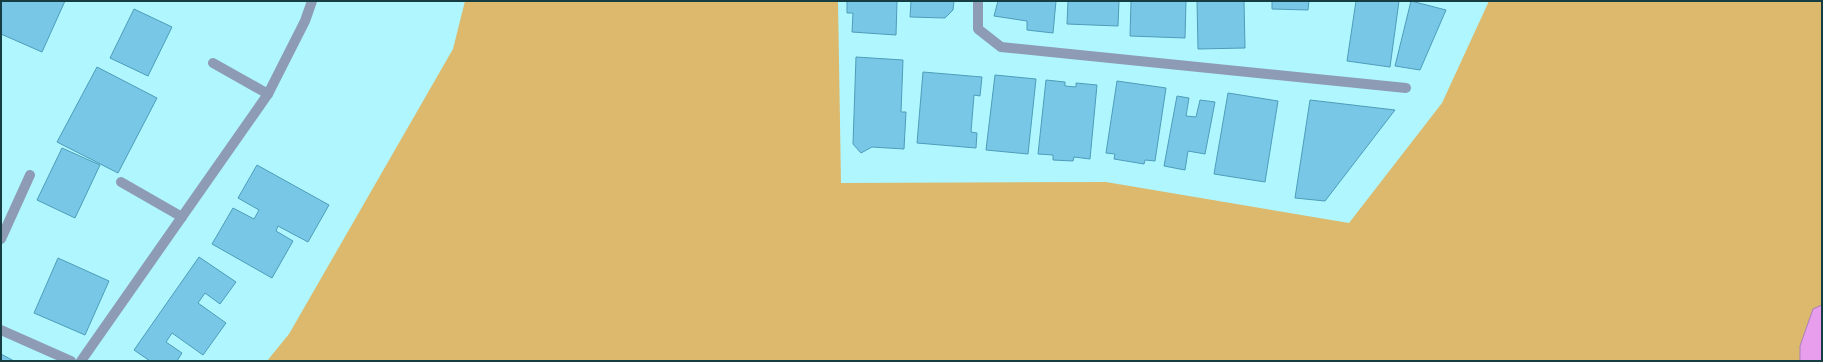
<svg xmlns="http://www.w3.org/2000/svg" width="1823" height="362" viewBox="0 0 1823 362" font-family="'Roboto Condensed',sans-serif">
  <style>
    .green { fill: #ddb96e }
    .water { fill: #e89ded; stroke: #a980ba }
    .building { fill: #78c7e6; stroke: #4d9dba }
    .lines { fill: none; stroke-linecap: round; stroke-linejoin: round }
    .lane { stroke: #8e9bb4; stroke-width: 10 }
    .street { stroke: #8e9bb4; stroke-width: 10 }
  </style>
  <rect width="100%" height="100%" fill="#aff6fe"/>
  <!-- green -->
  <path class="green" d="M465,1H838L841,183L1106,182L1349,223L1442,103L1489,1H1822V361H267L289,334L453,49Z"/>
  <!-- water -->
  <path class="water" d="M1822,305V361H1800V346L1813,309Z"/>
  <!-- building -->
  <g class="building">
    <path d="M1,1H65L42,52L1,34Z"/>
    <path d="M847,1H897L896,35L852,32L853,13H847Z"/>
    <path d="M911,1H954L953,10L945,18L910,17Z"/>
    <path d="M998,1H1056L1053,33L1027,30V21L994,16Z"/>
    <path d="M1068,1H1119L1118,26L1067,24Z"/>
    <path d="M1131,1H1186L1185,38L1130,36Z"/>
    <path d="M1197,1H1244L1245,48L1198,49Z"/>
    <path d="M1272,1H1309L1308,10L1272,9Z"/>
    <path d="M1356,1H1399L1390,67L1347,61Z"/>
    <path d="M1411,1L1446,10L1420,70L1395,66Z"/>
    <path d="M134,9L172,27L148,76L110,58Z"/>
    <path d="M856,57L903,60L901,112H906L904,149L872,147L861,153L853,144Z"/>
    <path d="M97,67L157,98L118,173L57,142Z"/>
    <path d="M923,72L982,77L980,96L974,95L971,132L977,133L976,148L917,143Z"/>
    <path d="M995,75L1036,79L1028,154L986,150Z"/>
    <path d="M1046,80L1065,82V86L1076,87V83L1097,85L1090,159L1074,157L1073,161L1053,160V155L1038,154Z"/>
    <path d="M1117,81L1166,88L1155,161L1145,160L1144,164L1114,159L1115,154L1106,153Z"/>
    <path d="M1228,93L1278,101L1265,182L1214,174Z"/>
    <path d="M1177,96L1189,98L1186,116L1196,117L1200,100L1215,102L1205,154L1188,151L1185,170L1164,166Z"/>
    <path d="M1310,100L1395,110L1325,201L1295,198Z"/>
    <path d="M62,148L100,165L75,218L37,200Z"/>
    <path d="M257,165L329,205L308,242L278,226L276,231L293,241L272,278L212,244L233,208L254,219L259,210L238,198Z"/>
    <path d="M199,257L236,282L220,304L205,293L198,303L226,323L203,355L172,333L166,342L182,353L177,361H150L134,350Z"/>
    <path d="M58,258L109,281L85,335L34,313Z"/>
    <path d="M1,354L14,361H1Z"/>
  </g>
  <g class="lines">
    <!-- lane -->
    <g class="lane">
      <path d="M213,63L268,94"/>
      <path d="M121,182L182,217"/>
      <path d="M1,239L30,175"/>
    </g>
    <!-- street -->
    <g class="street">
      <path d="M978,1V29L1001,47L1406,88"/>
      <path d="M1,330L71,361"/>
      <path d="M81,361L268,94L305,21L312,1"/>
    </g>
  </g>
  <!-- border -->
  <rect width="1823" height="362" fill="none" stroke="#163e42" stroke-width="4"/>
</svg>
